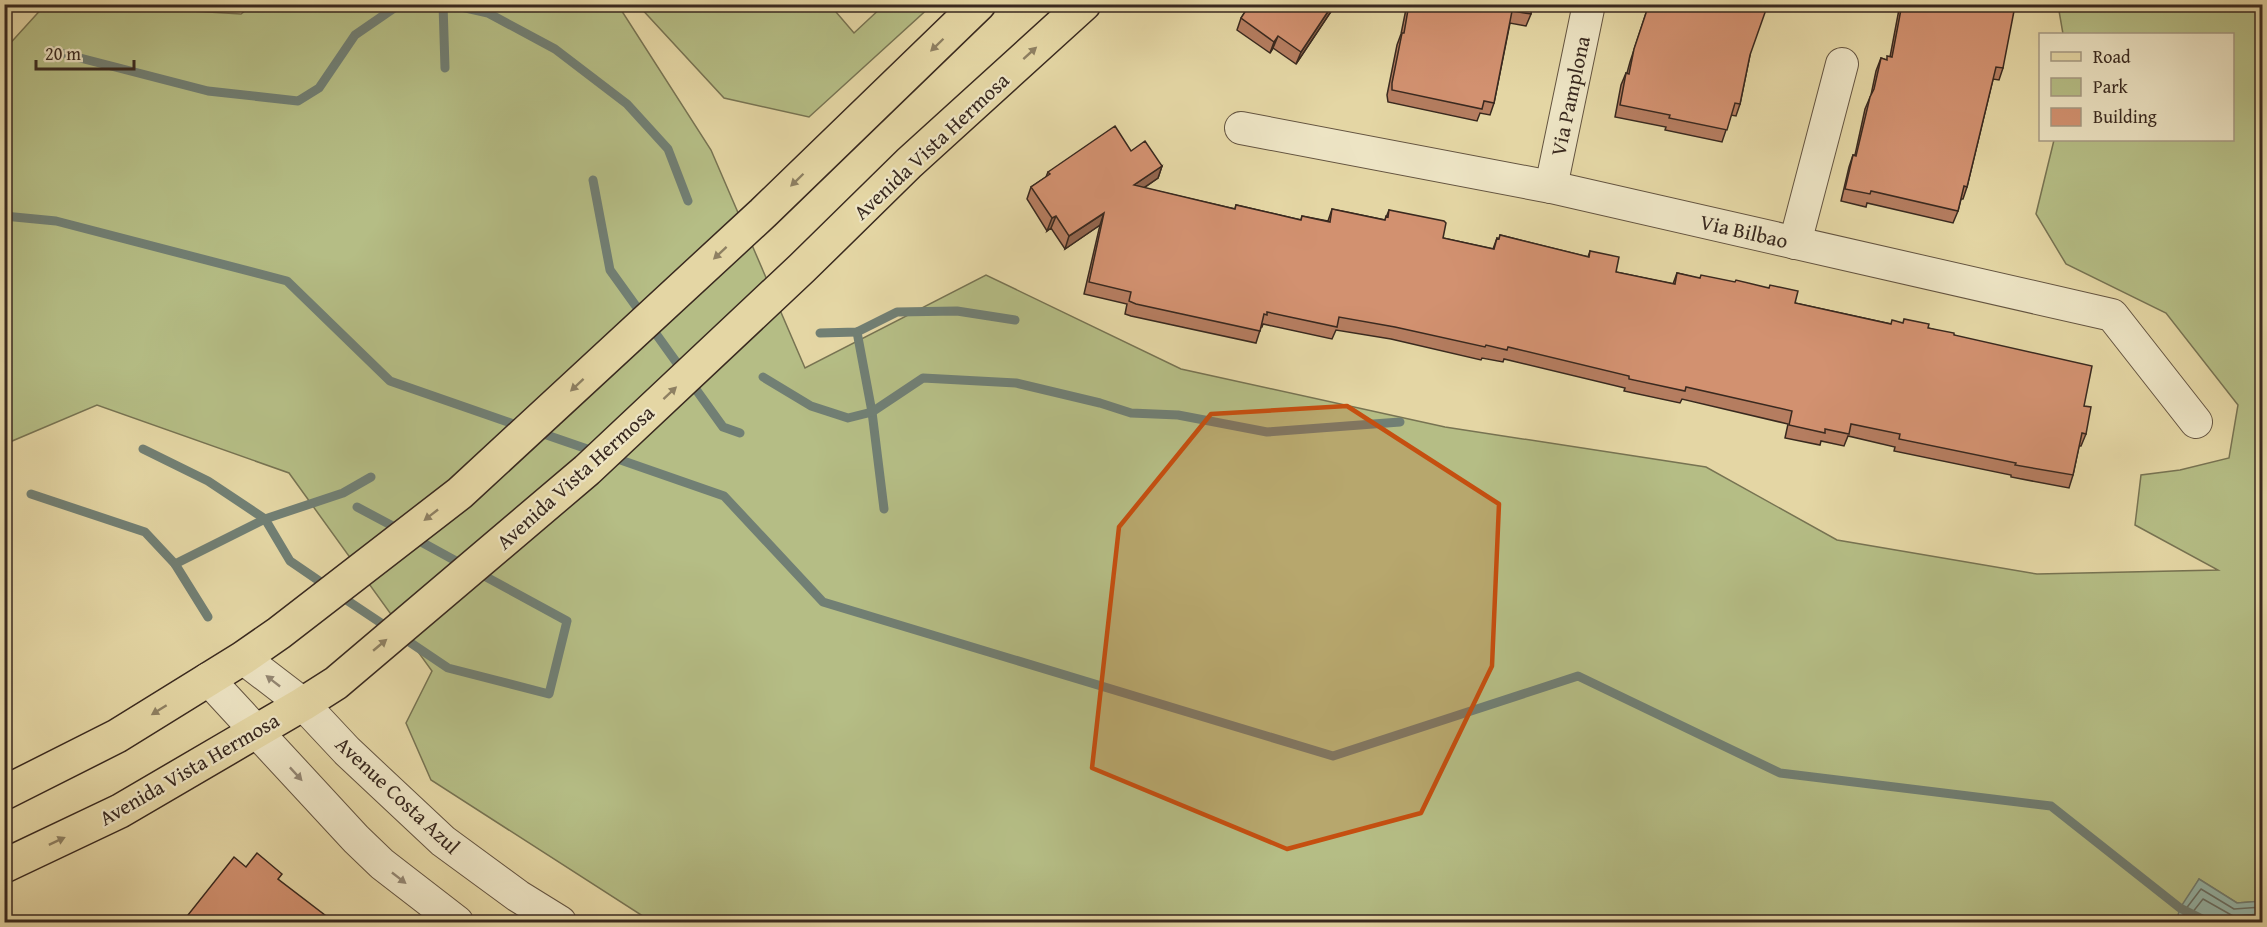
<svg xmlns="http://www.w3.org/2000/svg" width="2267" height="927" viewBox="0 0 2267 927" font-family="'Gentium Book Plus',serif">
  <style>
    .green { fill: #b5bd85; stroke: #777352; stroke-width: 1.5 }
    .water { fill: #96b8ac; stroke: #717f74; stroke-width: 1.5 }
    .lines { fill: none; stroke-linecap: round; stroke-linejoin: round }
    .shore { stroke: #687066; stroke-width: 1.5 }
    .stream { stroke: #717f74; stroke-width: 9 }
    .minor-casing { stroke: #645440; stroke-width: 34 }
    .major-casing { stroke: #39291f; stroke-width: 36 }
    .minor { stroke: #ede4c4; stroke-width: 32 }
    .major { stroke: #e4d6a4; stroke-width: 33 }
    .wall { fill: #b57d60; stroke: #39291f; stroke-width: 1.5 }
    .shaded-wall { fill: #93664e; stroke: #39291f; stroke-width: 1.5 }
    .building { fill: #d29170; stroke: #39291f; stroke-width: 1.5 }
    .oneway { fill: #8e8062 }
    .oneway2 { fill: #938672 }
    .marked { fill: #c54f10; fill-opacity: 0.2; stroke: #c54f10; stroke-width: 4.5; stroke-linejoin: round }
    .labels { text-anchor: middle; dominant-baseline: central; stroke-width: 4.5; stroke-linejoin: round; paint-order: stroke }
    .street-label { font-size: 21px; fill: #39291f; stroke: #ede4c4 }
  </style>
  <rect width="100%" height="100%" fill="#e4d6a4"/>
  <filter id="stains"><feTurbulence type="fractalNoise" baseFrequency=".00333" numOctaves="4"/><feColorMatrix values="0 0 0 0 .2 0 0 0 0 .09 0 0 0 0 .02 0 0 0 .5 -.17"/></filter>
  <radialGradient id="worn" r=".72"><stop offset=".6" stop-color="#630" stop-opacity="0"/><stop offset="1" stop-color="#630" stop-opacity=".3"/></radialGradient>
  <!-- green -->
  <g class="green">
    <path d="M254,4L618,5L711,150L805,368L986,275L1181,369L1445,427L1706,467L1837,540L2037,574L2218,570L2135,525L2141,475L2180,470L2229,458L2238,405L2166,313L2066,264L2036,214L2054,140H2232V34H2063L2058,5H2262V901L2237,903L2199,879L2176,922H652L431,780L406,723L432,671L289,473L97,405L5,444V49L45,5H91L241,14Z"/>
    <path d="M638,5H830L854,33L884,5H932L809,117L724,98Z"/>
  </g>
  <!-- water -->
  <path class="water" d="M2199,879L2237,903L2262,901V922H2176L2180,908Z"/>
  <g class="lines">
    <!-- shore -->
    <g class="shore">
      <path d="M2181,922L2185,910L2201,889L2234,909L2262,907"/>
      <path d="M2189,922L2192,913L2203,899L2233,916L2262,914"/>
    </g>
    <!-- stream -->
    <g class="stream">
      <path d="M443,4L445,68"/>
      <path d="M448,4L488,13L555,49L627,104L668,149L688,201"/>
      <path d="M53,51L208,91L298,101L319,88L355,35L400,4"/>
      <path d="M593,180L610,270L723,427L740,433"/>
      <path d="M4,216L56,221L287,281L390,381L522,427"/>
      <path d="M857,332L872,412L884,509"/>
      <path d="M820,333L857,332L897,312L957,311L1015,320"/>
      <path d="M763,377L811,406L848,418L872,412L923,378L1016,383L1100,403L1131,413L1178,415L1267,432L1400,422"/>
      <path d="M535,431L596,452"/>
      <path d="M143,449L208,481L265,519L290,561L328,587"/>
      <path d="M612,457L724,496L823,602L1333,756L1578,676L1780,773L2051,806L2180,908L2208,922"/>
      <path d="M31,494L145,532L175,564L208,617"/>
      <path d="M357,507L402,531"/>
      <path d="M414,538L465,566"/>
      <path d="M175,564L265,519L343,493L371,477"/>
      <path d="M339,595L390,629"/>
      <path d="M402,637L448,668L549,694L567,621L477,572"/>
    </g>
    <defs>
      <g id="minor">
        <path d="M1241,128L1551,187L2112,315L2196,422"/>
        <path d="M1551,187L1589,4"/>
        <path d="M1795,243L1842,64"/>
        <path d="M243,658L303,704L347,751L443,841L518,896L560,922"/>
        <path d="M208,679L356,839L382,864L457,922"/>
      </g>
      <g id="major">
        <path d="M4,793L117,736L243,658L279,633L460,493L763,213L979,4"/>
        <path d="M4,866L120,811L303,704L336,683L587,470L802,268L909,163L1084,4"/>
      </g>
    </defs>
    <!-- minor casing -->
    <use href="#minor" class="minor-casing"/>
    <!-- major casing -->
    <use href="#major" class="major-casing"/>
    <!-- minor -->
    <use href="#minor" class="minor"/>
    <!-- major -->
    <use href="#major" class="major"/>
  </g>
  <!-- wall -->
  <g class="wall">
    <path d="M1250,4H1336L1296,64L1273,48L1270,53L1237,30L1241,18Z"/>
    <path d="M1407,4H1532L1531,14L1526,26L1510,23L1494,103L1490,115L1480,113L1477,121L1388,102L1387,95L1397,45L1401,34Z"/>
    <path d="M1649,4L1750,55L1740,104L1736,116L1731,115L1722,142L1665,130L1666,127L1615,117L1621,85L1626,73H1627L1630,62Z"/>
    <path d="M1900,4H1993L2003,68L1999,80L1993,79L1967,187L1963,199H1961L1958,211L1953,223L1867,203L1866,207L1841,201L1849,167L1853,155H1855L1865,109L1871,95L1876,71L1881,58L1886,60L1890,57Z"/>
    <path d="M1131,151L1162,166L1158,178L1144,188L1235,209L1236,205L1301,220L1302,216L1328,221L1332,209L1385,220L1389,210L1443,238L1493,249L1497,238L1499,239L1500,235L1588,257L1590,251L1616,272L1673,284L1677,273L1795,303L1891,324L1928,328L1954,335L2084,406L2086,434L2081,446H2079L2073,475L2069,488L2011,477V475L1894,451L1895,447L1848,436L1844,446L1821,441L1820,445L1785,438L1788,424L1682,399L1680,403L1624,391L1625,388L1504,359L1503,362L1482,358L1481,360L1391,339L1336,330L1332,339L1263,324L1262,327H1261L1256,343L1131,316L1125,314L1127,304L1084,294L1100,225L1065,249L1051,228L1047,231L1027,199L1031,187L1046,177L1048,172Z"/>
  </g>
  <!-- shaded-wall -->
  <g class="shaded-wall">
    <path d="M1333,4H1336L1296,64L1301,52Z"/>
    <path d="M1278,36L1273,48L1270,53L1274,42Z"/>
    <path d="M1162,166L1158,178L1130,197L1134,185Z"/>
    <path d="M1104,213L1100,225L1065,249L1069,236Z"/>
    <path d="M1056,216L1051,228L1047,231L1052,218Z"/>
  </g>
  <!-- building -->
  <g class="building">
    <path d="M1250,4H1333L1301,52L1278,36L1274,42L1241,18Z"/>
    <path d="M1409,4H1532L1531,14L1512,11L1494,103L1484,101L1482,109L1392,90V83L1402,33H1404Z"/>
    <path d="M1649,4H1768L1750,55L1740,104L1735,103L1727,130L1669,118L1670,115L1620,105L1626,73L1629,74L1634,49Z"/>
    <path d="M1902,4H1993L2003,6V9L2014,11L2003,68L1996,67L1967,187L1964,186L1958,211L1871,191L1870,194L1845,189L1853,155L1856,156L1870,97L1874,89L1881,58L1887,60V56L1892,57Z"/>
    <path d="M1115,126L1131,151L1145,141L1162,166L1134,185L1235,209L1236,205L1301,220L1302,216L1330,222L1332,209L1385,220L1386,216L1388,217L1389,210L1444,221L1446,223L1443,238L1494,249L1497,238L1499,239L1500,235L1589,257L1590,251L1619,257L1616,272L1675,284L1677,273L1700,278L1701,275L1735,282L1736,280L1769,288L1770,285L1798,291L1795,303L1891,324L1892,320L1903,323L1904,319L1929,324L1928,328L1954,333V335L2092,366L2084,406L2091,407L2086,434L2082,433L2073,475L2015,465L2016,463L1899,439L1900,434L1851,424L1849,434L1825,429V433L1789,425L1792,411L1686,387L1685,391L1629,379V376L1508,347L1507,350L1486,345L1485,347L1395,327L1339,317L1337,327L1267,312V315L1264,314L1260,331L1136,304L1129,301L1131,292L1089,282L1104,213L1069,236L1056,216L1052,218L1031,187L1050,174L1048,172Z"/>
    <path d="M257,853L282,874L278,879L334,922H187L184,920L234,857L246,867Z"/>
  </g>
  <!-- one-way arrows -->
  <defs><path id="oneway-solid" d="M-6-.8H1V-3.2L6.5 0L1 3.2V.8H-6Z" transform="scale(1.5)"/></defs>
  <g class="oneway">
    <use href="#oneway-solid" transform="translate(937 45) rotate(136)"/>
    <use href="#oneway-solid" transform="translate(1030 53) rotate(-42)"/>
    <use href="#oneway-solid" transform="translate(797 180) rotate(136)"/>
    <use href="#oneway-solid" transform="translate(720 253) rotate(137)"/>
    <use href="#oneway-solid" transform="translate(577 385) rotate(137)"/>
    <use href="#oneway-solid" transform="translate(670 393) rotate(-43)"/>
    <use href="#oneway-solid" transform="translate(431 515) rotate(142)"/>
    <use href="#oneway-solid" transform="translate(380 645) rotate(-40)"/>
    <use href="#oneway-solid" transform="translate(159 710) rotate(148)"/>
    <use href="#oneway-solid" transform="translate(57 841) rotate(-25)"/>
  </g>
  <g class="oneway2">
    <use href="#oneway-solid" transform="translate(273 681) rotate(-142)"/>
    <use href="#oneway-solid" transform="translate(296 774) rotate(47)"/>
    <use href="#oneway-solid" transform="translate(399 878) rotate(38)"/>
  </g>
  <!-- marked area -->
  <path class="marked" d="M1347,406L1499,504L1492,666L1421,813L1287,849L1092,768L1119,527L1211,414Z"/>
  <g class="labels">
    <!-- street labels -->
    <g class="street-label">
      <text transform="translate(1570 96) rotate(-78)">Via Pamplona</text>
      <text transform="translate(931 146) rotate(-43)">Avenida Vista Hermosa</text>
      <text transform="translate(1744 231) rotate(13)">Via Bilbao</text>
      <text transform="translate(575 477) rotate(-42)">Avenida Vista Hermosa</text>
      <text transform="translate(189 769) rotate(-30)">Avenida Vista Hermosa</text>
      <text transform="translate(398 795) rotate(43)">Avenue Costa Azul</text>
    </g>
  </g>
  <!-- margin -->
  <rect width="2267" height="927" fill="none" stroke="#e4d6a4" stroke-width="24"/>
  <rect x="6" y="6" width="2255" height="915" fill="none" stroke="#39291f" stroke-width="3"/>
  <rect x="12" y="12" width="2243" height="903" fill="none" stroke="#39291f" stroke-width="1.5"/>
  <!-- legend -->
  <rect x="2039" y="33" width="195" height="108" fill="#ede4c4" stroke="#a59982" stroke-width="1.5"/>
  <rect x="2051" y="52" width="30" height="9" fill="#e4d6a4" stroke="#a59982" stroke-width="1.5"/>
  <text x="2093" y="63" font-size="18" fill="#39291f">Road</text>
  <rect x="2051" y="78" width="30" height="18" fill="#b5bd85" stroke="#a59982" stroke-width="1.5"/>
  <text x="2093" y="93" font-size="18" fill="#39291f">Park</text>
  <rect x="2051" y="108" width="30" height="18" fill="#d29170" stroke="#a59982" stroke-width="1.5"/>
  <text x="2093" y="123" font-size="18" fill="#39291f">Building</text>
  <!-- scale -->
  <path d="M36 60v9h98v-9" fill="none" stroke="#39291f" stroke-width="3"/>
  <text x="45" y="60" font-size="18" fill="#39291f" stroke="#ede4c4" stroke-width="4.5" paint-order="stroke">20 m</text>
  <rect width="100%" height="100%" filter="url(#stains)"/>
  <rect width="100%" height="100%" fill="url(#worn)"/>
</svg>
